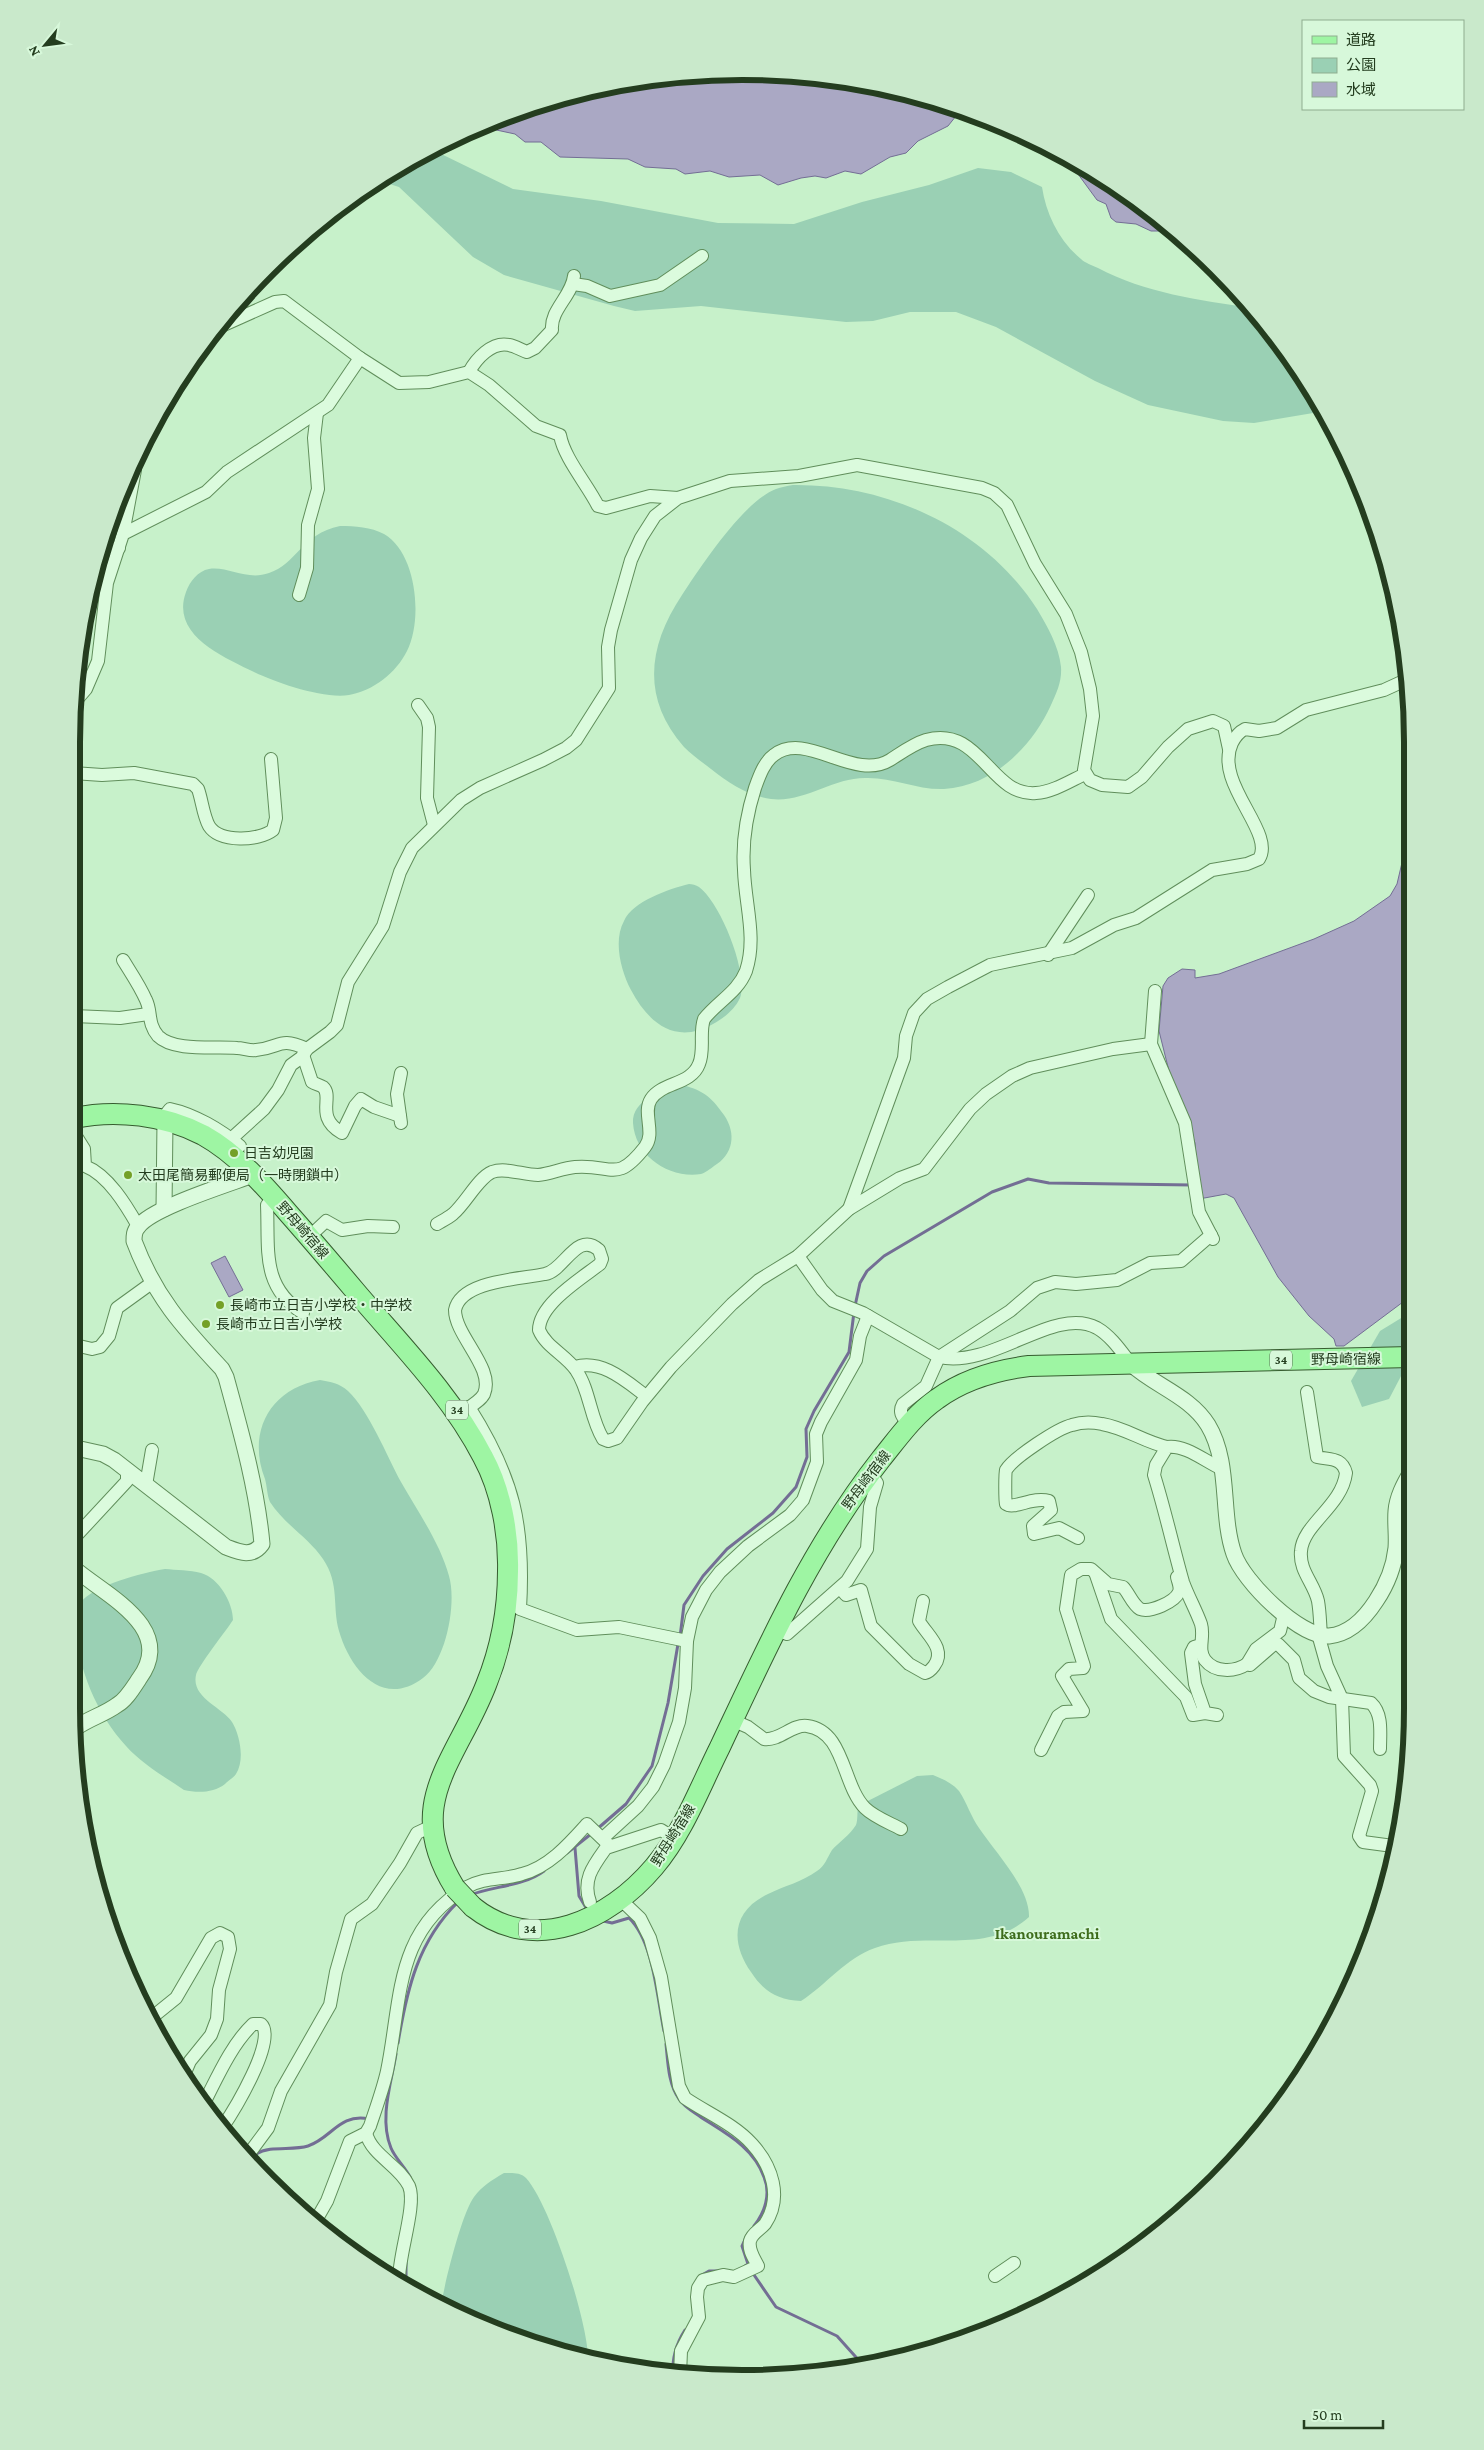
<svg xmlns="http://www.w3.org/2000/svg" width="1484" height="2450" viewBox="0 0 1484 2450" font-family="'Crimson Pro','Noto Sans JP',serif">
  <style>
    .green { fill: #9ad0b4 }
    .water { fill: #aaa8c4; stroke: #736e94 }
    .lines { fill: none; stroke-linecap: round; stroke-linejoin: round }
    .stream { stroke: #736e94; stroke-width: 3 }
    .minor-casing { stroke: #608e5b; stroke-width: 14 }
    .tertiary-casing { stroke: #608e5b; stroke-width: 17 }
    .primary-casing { stroke: #365c2f; stroke-width: 22 }
    .minor { stroke: #dbfbdd; stroke-width: 12 }
    .tertiary { stroke: #dbfbdd; stroke-width: 15 }
    .primary { stroke: #9ef5a3; stroke-width: 20 }
    .primary-bridge-casing { stroke: #365c2f; stroke-width: 22; stroke-linecap: butt }
    .primary-bridge { stroke: #9ef5a3; stroke-width: 20 }
    .poi-dot { fill: #74a027; stroke: #d7f8da; stroke-width: 2 }
    .labels { text-anchor: middle; dominant-baseline: central; stroke-width: 4; stroke-linejoin: round; paint-order: stroke }
    .shield { fill: #d7f8da; stroke: #5a7557; stroke-width: 1 }
    .shield-label { font-size: 12px; font-weight: bold; fill: #243d1f }
    .poi-label { font-size: 14px; fill: #243d1f; stroke: #d7f8da; text-anchor: start }
    .street-label { font-size: 14px; fill: #243d1f; stroke: #d7f8da }
    .quarter-label { font-size: 16px; font-weight: bold; fill: #3e6c1c; stroke: #d7f8da }
    .rim { fill: none; stroke: #243d1f; stroke-width: 6 }
  </style>
  <rect width="100%" height="100%" fill="#c7f1ca"/>
  <!-- green -->
  <g class="green">
    <path d="M433,150L513,189L601,201L718,223L794,224L862,202L929,185L978,168L1011,172L1042,187C1046,214 1059,241 1081,259C1085,263 1092,265 1098,268C1145,293 1199,300 1252,308L1325,411L1254,423L1223,421L1148,405L1095,381L996,327L956,312H910L873,321L846,322L701,306L635,311L614,306L504,275L473,257L399,187L377,180Z"/>
    <path d="M793,485C888,484 985,528 1037,609C1047,626 1059,646 1061,667C1062,681 1057,692 1051,705C1032,747 993,786 944,789C917,790 892,777 865,778C832,778 804,803 771,799C748,796 729,783 711,769C702,762 692,755 684,747C641,698 648,646 682,595C702,565 743,502 776,489C781,487 787,486 793,485Z"/>
    <path d="M340,526C355,526 371,527 384,534C417,553 423,620 407,651C396,673 373,691 349,695C323,699 277,683 254,672C224,657 170,635 186,592C190,581 198,571 209,569C228,566 247,581 269,573C297,564 301,534 340,526Z"/>
    <path d="M689,884C692,884 696,885 699,887C720,902 749,973 740,998C735,1009 724,1018 713,1024C676,1045 649,1024 631,990C621,971 613,941 624,921C633,901 669,889 689,884Z"/>
    <path d="M679,1084C702,1090 710,1095 724,1115C737,1134 733,1155 714,1166C710,1169 705,1173 701,1174C669,1179 635,1156 633,1123C632,1099 662,1092 679,1084Z"/>
    <path d="M1411,1312V1357L1389,1399L1362,1407L1351,1381L1380,1331Z"/>
    <path d="M320,1380C331,1382 339,1383 348,1391C369,1411 387,1456 401,1482C418,1512 440,1543 449,1576C457,1603 446,1661 423,1678C382,1709 350,1669 339,1631C332,1606 340,1584 323,1559C309,1538 284,1524 270,1502C267,1495 267,1486 265,1479C247,1433 269,1389 320,1380Z"/>
    <path d="M165,1569C176,1570 190,1570 201,1573C219,1578 233,1603 233,1620C226,1631 198,1666 196,1675C191,1698 222,1707 232,1722C240,1735 245,1760 236,1774C234,1777 228,1781 225,1784C214,1793 197,1793 184,1790C165,1777 142,1764 126,1746C97,1714 77,1668 76,1625C76,1617 75,1609 80,1603C94,1585 142,1573 165,1569Z"/>
    <path d="M933,1775C943,1779 952,1783 959,1791C967,1803 971,1817 979,1828C995,1852 1030,1888 1029,1917C985,1957 925,1929 875,1948C846,1958 826,1985 801,2001C778,2000 764,1992 751,1972C730,1942 732,1911 768,1894C784,1886 802,1882 817,1871C825,1866 827,1858 832,1850C839,1842 850,1835 856,1825C858,1820 857,1812 858,1806L917,1776Z"/>
    <path d="M504,2173C512,2173 520,2172 526,2178C550,2204 588,2322 588,2358L527,2343L441,2307C444,2284 462,2213 474,2197C482,2186 492,2180 504,2173Z"/>
  </g>
  <!-- water -->
  <g class="water">
    <path d="M742,71L873,84L960,111L948,126L918,141L906,153L890,157L861,174L845,171L826,178L815,176L801,178L778,185L760,175L729,177L710,171L685,174L676,169L645,167L628,159L560,157L541,142H525L515,134L487,128L483,124L611,84Z"/>
    <path d="M1067,159L1115,184L1168,231H1151L1136,224L1116,222L1111,218L1106,204L1097,200Z"/>
    <path d="M1411,844V1296L1344,1346H1336L1334,1339L1309,1316L1278,1277L1234,1198L1226,1194L1199,1199L1195,1143L1169,1071L1159,1031L1163,986L1168,978L1182,969L1195,970V978L1219,974L1314,939L1354,921L1390,896L1397,884L1404,854Z"/>
    <path d="M225,1256L243,1290L229,1297L211,1263Z"/>
  </g>
  <g class="lines">
    <!-- stream -->
    <g class="stream">
      <path d="M855,1306L860,1283L867,1271L884,1256L992,1192L1028,1179L1049,1183L1192,1185"/>
      <path d="M680,1637L684,1605L703,1576L727,1549L773,1513L796,1487L807,1457L806,1429L814,1411L849,1352L854,1312"/>
      <path d="M596,1830L626,1804L652,1766L668,1703L678,1644"/>
      <path d="M575,1848L579,1896L588,1911"/>
      <path d="M567,1853L591,1834"/>
      <path d="M470,1895C494,1886 524,1886 544,1871"/>
      <path d="M599,1920L612,1923L629,1918C654,1942 657,1998 664,2031"/>
      <path d="M398,2043C407,1989 418,1941 458,1902"/>
      <path d="M666,2044C668,2063 668,2083 679,2099C685,2108 694,2112 702,2118C727,2134 754,2148 764,2177C771,2194 765,2212 754,2226"/>
      <path d="M396,2054C391,2084 379,2119 391,2148C395,2158 405,2167 410,2177"/>
      <path d="M256,2154C271,2145 292,2151 308,2146C332,2138 339,2113 369,2119"/>
      <path d="M745,2266L748,2264L742,2246L747,2235"/>
      <path d="M752,2272L776,2307L837,2336L863,2365"/>
      <path d="M702,2275L709,2271H718"/>
      <path d="M406,2285V2263"/>
      <path d="M673,2374C672,2358 676,2344 685,2330"/>
    </g>
    <defs>
      <g id="minor">
        <path d="M573,284L587,286L610,296L660,285L702,256"/>
        <path d="M219,327L275,302L284,301L360,358"/>
        <path d="M469,372C476,359 492,341 509,345C515,346 521,350 527,352L535,348L552,330C550,310 572,296 574,276"/>
        <path d="M123,534L135,470"/>
        <path d="M103,548H119"/>
        <path d="M299,595L307,568L308,525L318,489L314,438L317,413"/>
        <path d="M73,704L86,689L98,661L107,583L123,534L206,492L227,472L328,405L360,358L399,383L429,382L469,372L489,385L536,426L560,435C564,458 587,484 598,506L606,508L650,496L678,498"/>
        <path d="M418,705L427,718L429,727L427,798L434,825"/>
        <path d="M73,773L102,775L134,773L193,784L198,789C202,800 203,815 209,826C220,843 259,841 273,830L276,818L271,759"/>
        <path d="M1048,955L1088,895"/>
        <path d="M123,960C131,973 140,986 146,1000C152,1012 147,1023 158,1036C174,1052 216,1046 237,1048C243,1048 250,1051 256,1050C281,1048 278,1036 307,1049"/>
        <path d="M1155,991L1151,1044L1185,1123L1199,1212L1213,1239"/>
        <path d="M74,1016L120,1018L148,1014"/>
        <path d="M303,1055L312,1082C315,1084 320,1085 323,1087C334,1097 314,1117 342,1133L355,1106L361,1099L374,1107L400,1116"/>
        <path d="M165,1121L166,1114L170,1109C194,1114 221,1130 240,1146"/>
        <path d="M401,1123L397,1094L401,1073"/>
        <path d="M74,1133L84,1149L85,1166C108,1175 126,1205 138,1226"/>
        <path d="M231,1139L264,1109L278,1090L291,1065L302,1057L307,1049L330,1032L337,1025L348,982L383,926L400,872L412,848L461,800L480,788L543,760L566,748L576,740L609,688L608,647L611,630L631,560L641,538L655,516L678,498L730,481L799,476L857,465L982,488L994,493L1007,505L1035,564L1066,614L1081,652L1090,689L1093,716L1084,770L1090,780L1102,785L1128,787L1142,777L1168,747L1188,729L1213,721L1224,726L1229,749"/>
        <path d="M274,1197L267,1205C269,1250 261,1287 303,1313"/>
        <path d="M849,1209L904,1058L906,1036L914,1013L927,999L948,987L990,965L1072,948L1114,925L1136,918L1212,870L1247,864L1259,859C1276,832 1213,783 1232,743C1235,737 1239,732 1245,729L1259,731L1277,728L1306,710L1384,690L1408,679"/>
        <path d="M437,1224C442,1221 448,1218 453,1214C466,1203 478,1178 492,1172C506,1167 523,1175 538,1175C550,1174 563,1168 575,1167C613,1164 616,1184 645,1147C656,1133 642,1113 651,1099C662,1082 691,1085 699,1064C705,1050 699,1033 704,1019C717,1002 738,992 746,971C757,938 745,904 744,870C742,843 747,813 755,788C759,777 764,762 774,755C806,730 854,782 890,760C901,753 913,744 926,740C981,725 990,797 1036,793C1053,792 1070,781 1085,774"/>
        <path d="M309,1237L326,1221L342,1230L368,1226L393,1227"/>
        <path d="M798,1256L822,1290L833,1301L863,1313L939,1357C993,1369 1054,1305 1097,1328C1111,1336 1121,1351 1131,1364"/>
        <path d="M75,1345L92,1349L100,1347L109,1336L117,1308L153,1282"/>
        <path d="M575,1367C602,1359 626,1381 646,1396"/>
        <path d="M1307,1392L1317,1457C1330,1460 1342,1457 1346,1473C1342,1506 1303,1524 1301,1551C1299,1571 1314,1583 1318,1601C1320,1612 1320,1624 1321,1635"/>
        <path d="M469,1407C514,1478 525,1526 520,1609L577,1630L619,1627L687,1641"/>
        <path d="M459,1414C466,1409 480,1402 484,1394C495,1368 455,1336 455,1310C461,1280 523,1279 545,1274C564,1271 577,1230 599,1250L602,1259L600,1264C582,1278 539,1304 539,1330C546,1347 566,1355 576,1370C590,1390 590,1418 603,1439L608,1441L617,1438L642,1402L671,1367L732,1304L759,1280L798,1256L849,1209L900,1178L924,1169L970,1109L986,1094L1012,1076L1030,1068L1113,1049L1151,1044"/>
        <path d="M909,1425C903,1417 898,1413 903,1404L926,1386L939,1357L1010,1311L1037,1288L1055,1282L1076,1284L1117,1280L1150,1263L1181,1261L1211,1235"/>
        <path d="M1220,1468C1205,1461 1184,1444 1167,1447L1156,1465L1154,1475C1165,1510 1173,1547 1183,1582C1188,1596 1196,1610 1201,1624C1205,1637 1197,1649 1205,1660C1215,1673 1235,1672 1247,1664L1250,1665L1273,1645L1278,1644L1294,1660L1299,1678L1314,1691L1329,1697L1371,1703C1383,1714 1380,1733 1380,1749"/>
        <path d="M146,1485L152,1450"/>
        <path d="M76,1536L127,1481V1470"/>
        <path d="M1078,1538L1059,1528L1034,1534L1033,1526L1051,1510L1049,1501C1033,1496 1014,1510 1006,1504C1005,1501 1005,1473 1006,1470C1013,1458 1058,1428 1072,1425C1081,1422 1093,1422 1102,1424C1126,1428 1144,1442 1167,1447"/>
        <path d="M1096,1575L1111,1619L1186,1697L1193,1715L1205,1713"/>
        <path d="M840,1588L846,1595L861,1590L871,1626L909,1664L925,1673C929,1672 931,1670 934,1666C947,1649 926,1634 919,1621L923,1601"/>
        <path d="M775,1629L787,1634L847,1581L867,1549L870,1507L877,1483L870,1473"/>
        <path d="M1318,1634L1327,1666L1342,1699L1344,1756L1370,1785L1372,1791L1359,1836L1363,1842L1393,1846"/>
        <path d="M1201,1645L1194,1647L1191,1653L1195,1684L1205,1713L1217,1715"/>
        <path d="M1247,1664L1256,1649L1280,1631L1284,1614"/>
        <path d="M732,1720L748,1727L764,1739C780,1741 792,1724 807,1726C845,1731 842,1785 865,1808C874,1817 890,1823 901,1829"/>
        <path d="M1041,1750L1058,1716L1064,1712L1083,1711L1062,1676L1069,1669L1083,1668L1084,1666L1066,1609L1071,1575L1081,1569H1091L1108,1584L1123,1587C1129,1593 1132,1604 1140,1609C1150,1613 1175,1602 1179,1592C1181,1587 1178,1582 1177,1577"/>
        <path d="M603,1838L638,1806L653,1787L664,1765L679,1722L685,1688L687,1641L692,1617L706,1590L720,1572L748,1546L790,1515L803,1500L817,1462L816,1434L821,1422L856,1360L860,1336L868,1316"/>
        <path d="M620,1899L640,1918L650,1938L661,1977L679,2086L685,2098C707,2113 734,2124 752,2144C772,2166 783,2197 765,2224C760,2230 752,2233 750,2241C748,2250 754,2258 758,2266L734,2277L723,2275L703,2280L698,2288L697,2297L699,2317L681,2351L680,2375"/>
        <path d="M590,1902C582,1880 593,1866 606,1848L661,1830L674,1838"/>
        <path d="M150,2019L176,1998L211,1938L220,1933L228,1937L230,1949L219,1990L217,2019L211,2035L190,2061L184,2075"/>
        <path d="M203,2105C217,2078 231,2045 253,2024H261C278,2039 233,2112 222,2128"/>
        <path d="M366,2133C372,2156 399,2165 409,2186C417,2205 398,2256 399,2281"/>
        <path d="M248,2155L268,2128L281,2091L330,2005L336,1972L351,1919L372,1904L400,1863L417,1833L432,1826"/>
        <path d="M311,2218L319,2215L327,2201L350,2141L366,2133L370,2126C376,2108 383,2089 387,2071C402,1998 394,1931 467,1887C484,1877 504,1880 522,1874C549,1867 569,1844 587,1824L610,1846"/>
        <path d="M995,2276L1014,2263"/>
      </g>
      <g id="tertiary">
        <path d="M164,1209L165,1121"/>
        <path d="M1131,1364C1155,1386 1190,1396 1208,1425C1231,1463 1220,1514 1234,1554C1243,1581 1299,1637 1329,1636C1350,1634 1365,1618 1376,1601C1386,1586 1394,1567 1396,1548C1397,1536 1395,1523 1396,1511C1397,1497 1404,1484 1411,1472"/>
        <path d="M76,1448L103,1454L114,1460L226,1547C239,1552 252,1558 262,1544C257,1488 241,1432 226,1377L222,1369C183,1327 155,1297 134,1241C134,1236 134,1231 138,1227C151,1208 229,1184 253,1175"/>
        <path d="M76,1570C109,1597 176,1629 139,1679C133,1688 126,1700 117,1705C105,1714 90,1718 77,1727"/>
      </g>
      <g id="primary">
        <path d="M74,1118C116,1109 165,1115 203,1135C237,1154 264,1185 289,1214C312,1240 334,1266 356,1292C401,1345 451,1395 483,1457C501,1490 509,1534 508,1571C508,1611 501,1648 486,1685C456,1762 402,1803 455,1888"/>
        <path d="M473,1907C535,1956 609,1920 654,1867C683,1833 700,1787 720,1747C767,1647 812,1547 881,1459C898,1438 914,1415 937,1399C963,1380 997,1370 1029,1366L1411,1357"/>
      </g>
    </defs>
    <!-- minor casing -->
    <use href="#minor" class="minor-casing"/>
    <!-- tertiary casing -->
    <use href="#tertiary" class="tertiary-casing"/>
    <!-- primary casing -->
    <use href="#primary" class="primary-casing"/>
    <!-- minor -->
    <use href="#minor" class="minor"/>
    <!-- tertiary -->
    <use href="#tertiary" class="tertiary"/>
    <!-- primary -->
    <use href="#primary" class="primary"/>
    <defs>
      <path id="primary-bridge" d="M455,1888L473,1907"/>
    </defs>
    <!-- primary-bridge casing -->
    <use href="#primary-bridge" class="primary-bridge-casing"/>
    <!-- primary-bridge -->
    <use href="#primary-bridge" class="primary-bridge"/>
  </g>
  <!-- markers -->
  <g class="poi-dot">
    <circle cx="234" cy="1153" r="5"/>
    <circle cx="128" cy="1175" r="5"/>
    <circle cx="220" cy="1305" r="5"/>
    <circle cx="206" cy="1324" r="5"/>
  </g>
  <g class="labels">
    <!-- shield labels -->
    <g class="shield">
      <rect x="1270" y="1350.5" width="22" height="19" rx="4"/>
      <rect x="446" y="1400.5" width="22" height="19" rx="4"/>
      <rect x="519" y="1919.5" width="22" height="19" rx="4"/>
    </g>
    <g class="shield-label">
      <text x="1281" y="1360">34</text>
      <text x="457" y="1410">34</text>
      <text x="530" y="1929">34</text>
    </g>
    <!-- poi labels -->
    <g class="poi-label">
      <text x="244" y="1153">日吉幼児園</text>
      <text x="138" y="1175">太田尾簡易郵便局（一時閉鎖中）</text>
      <text x="230" y="1305">長崎市立日吉小学校・中学校</text>
      <text x="216" y="1324">長崎市立日吉小学校</text>
    </g>
    <!-- street labels -->
    <g class="street-label">
      <text transform="translate(303 1230) rotate(49)">野母崎宿線</text>
      <text transform="translate(1346 1359) rotate(-1)">野母崎宿線</text>
      <text transform="translate(866 1480) rotate(-53)">野母崎宿線</text>
      <text transform="translate(673 1835) rotate(-58)">野母崎宿線</text>
    </g>
    <!-- quarter labels -->
    <g class="quarter-label">
      <text x="1047" y="1933">Ikanouramachi</text>
    </g>
  </g>
  <!-- crop -->
  <path d="M0 0H1484V2450H0ZM742 80H742A662 662 0 0 1 1404 742V1708A662 662 0 0 1 742 2370H742A662 662 0 0 1 80 1708V742A662 662 0 0 1 742 80Z" fill="#c9e9cb" fill-rule="evenodd"/>
  <path class="rim" d="M742 80H742A662 662 0 0 1 1404 742V1708A662 662 0 0 1 742 2370H742A662 662 0 0 1 80 1708V742A662 662 0 0 1 742 80Z"/>
  <!-- legend -->
  <rect x="1302" y="20" width="162" height="90" fill="#d7f8da" stroke="#8fad8f"/>
  <rect x="1312" y="36" width="25" height="8" fill="#9ef5a3" stroke="#8fad8f"/>
  <text x="1346" y="45" font-size="15" fill="#243d1f">道路</text>
  <rect x="1312" y="58" width="25" height="15" fill="#9ad0b4" stroke="#8fad8f"/>
  <text x="1346" y="70" font-size="15" fill="#243d1f">公園</text>
  <rect x="1312" y="82" width="25" height="15" fill="#aaa8c4" stroke="#8fad8f"/>
  <text x="1346" y="95" font-size="15" fill="#243d1f">水域</text>
  <!-- north arrow -->
  <g transform="translate(45 45) rotate(241)" stroke="#d7f8da" stroke-width="4" paint-order="stroke">
  <path d="M0-4L9 19L0 12L-9 19Z" fill="#243d1f"/>
  <text y="-8" font-size="14" font-weight="bold" text-anchor="middle" fill="#243d1f">N</text>
  </g>
  <!-- scale -->
  <path d="M1304 2420v8h79v-8" fill="none" stroke="#243d1f" stroke-width="2.5"/>
  <text x="1312" y="2420" font-size="15" fill="#243d1f" stroke="#d7f8da" stroke-width="4" paint-order="stroke">50 m</text>
</svg>
